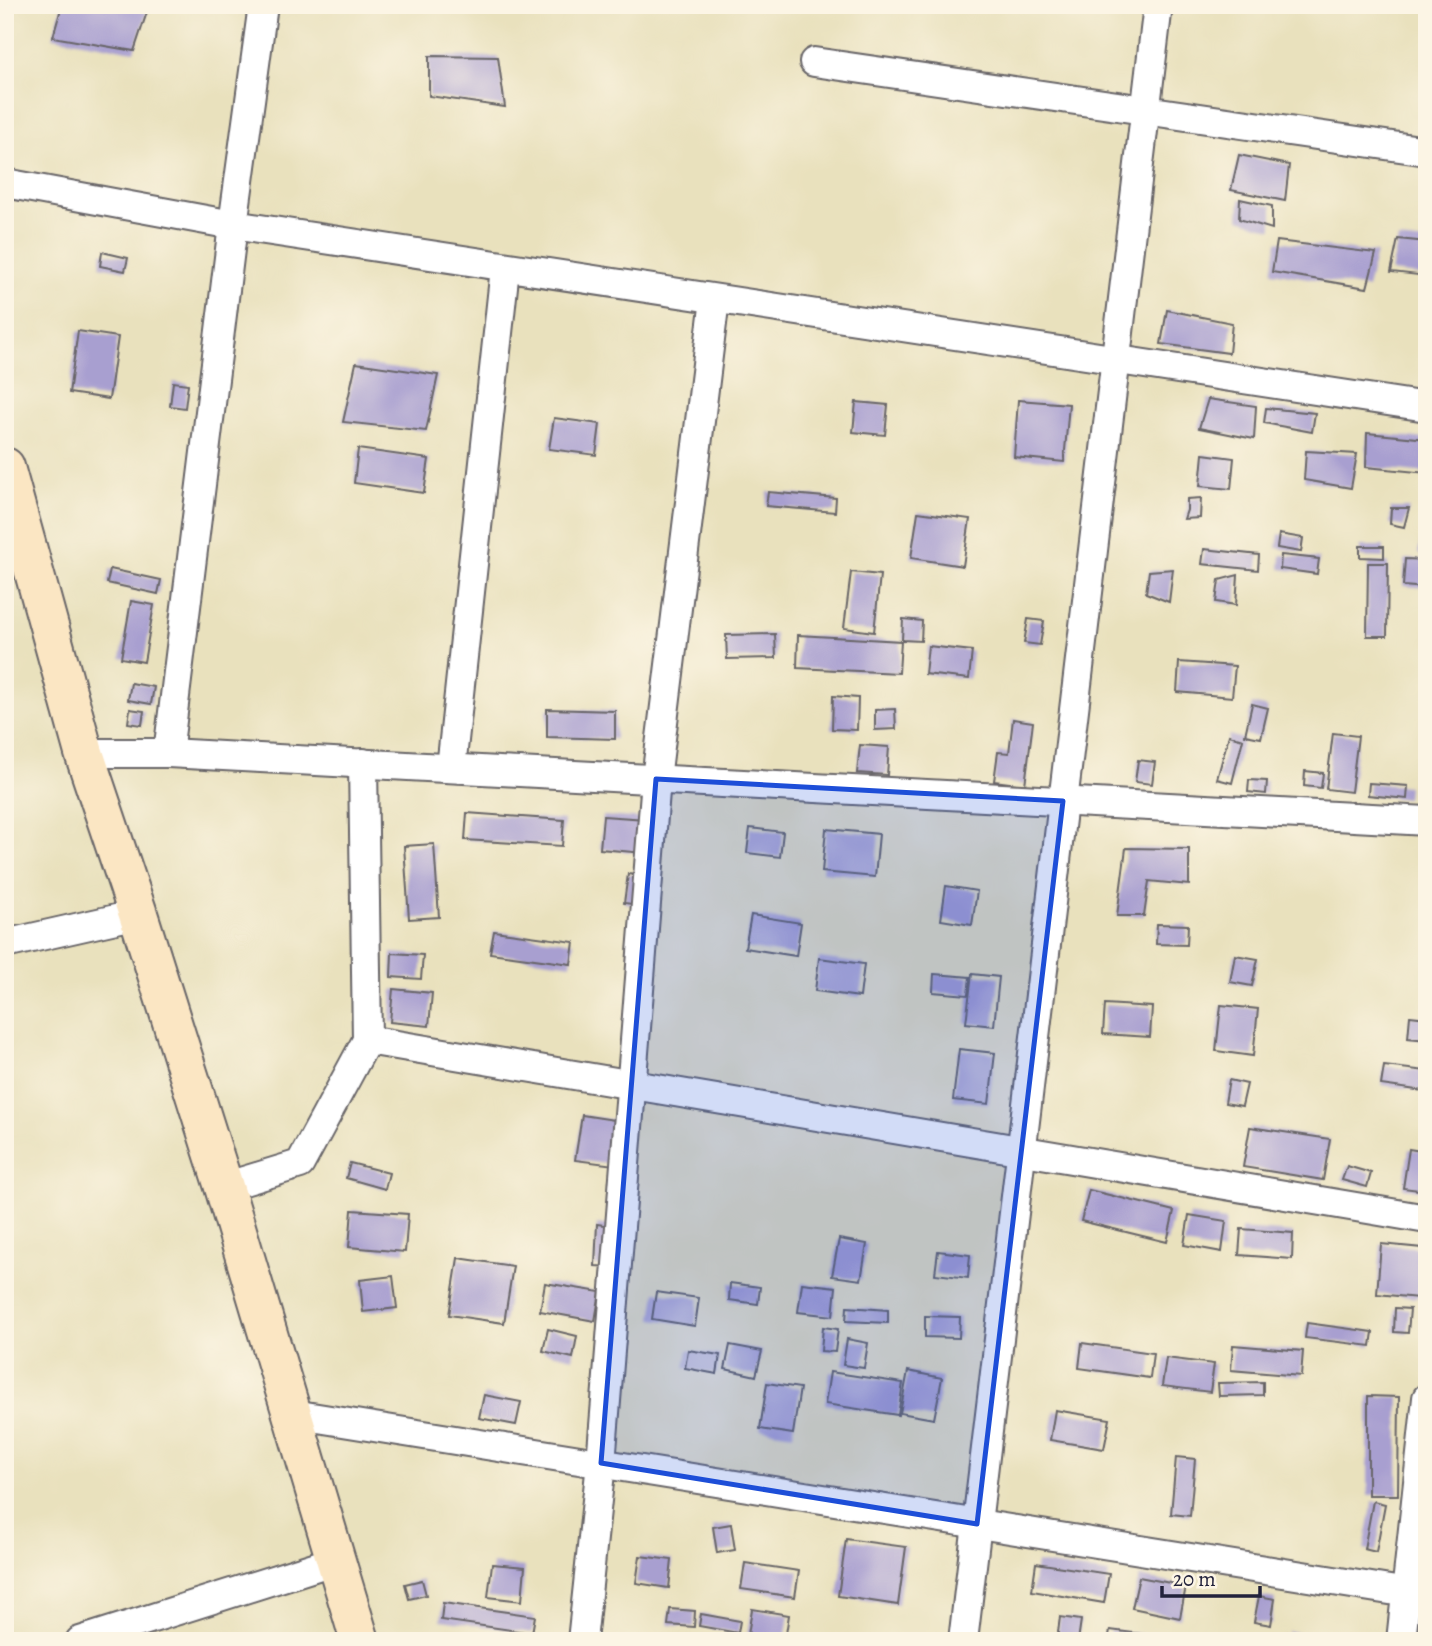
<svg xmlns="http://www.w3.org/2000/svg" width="1432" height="1646" viewBox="0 0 1432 1646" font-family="Alegreya,serif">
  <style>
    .building { fill: #a89fd0 }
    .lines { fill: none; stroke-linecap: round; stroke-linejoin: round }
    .street-casing { stroke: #686568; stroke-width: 32 }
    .secondary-casing { stroke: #686568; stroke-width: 42 }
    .street { stroke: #fff; stroke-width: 28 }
    .secondary { stroke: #fbe6c3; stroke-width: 38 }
    .marked { fill: #1d4ed8; fill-opacity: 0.2; stroke: #1d4ed8; stroke-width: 5; stroke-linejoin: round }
  </style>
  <rect width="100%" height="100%" fill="#fcf5e5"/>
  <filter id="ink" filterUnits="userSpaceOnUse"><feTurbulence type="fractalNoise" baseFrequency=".0143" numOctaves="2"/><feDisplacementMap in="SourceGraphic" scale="14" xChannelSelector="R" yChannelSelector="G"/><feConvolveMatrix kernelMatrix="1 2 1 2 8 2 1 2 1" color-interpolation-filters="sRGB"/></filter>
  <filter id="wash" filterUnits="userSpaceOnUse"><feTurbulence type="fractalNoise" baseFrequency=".00686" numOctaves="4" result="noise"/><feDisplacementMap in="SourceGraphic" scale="28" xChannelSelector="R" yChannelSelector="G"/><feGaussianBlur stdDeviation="1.57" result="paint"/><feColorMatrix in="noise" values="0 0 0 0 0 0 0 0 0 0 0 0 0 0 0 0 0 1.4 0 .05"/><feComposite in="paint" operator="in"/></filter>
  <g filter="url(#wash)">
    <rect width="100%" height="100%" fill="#e9e1bd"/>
    <g id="blocks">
      <!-- building -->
      <g class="building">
        <path d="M62,5H118L147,12L134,51L53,37Z"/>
        <path d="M429,56L498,57L505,107L429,96Z"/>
        <path d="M1239,155L1289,165L1285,201L1231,190Z"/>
        <path d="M1240,199L1272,206V229L1239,219Z"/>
        <path d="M1398,239L1427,242V276L1391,272Z"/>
        <path d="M1277,241L1376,253L1367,288L1272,272Z"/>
        <path d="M102,252L128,258L125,271L100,266Z"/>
        <path d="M1167,310L1232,323L1229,353L1161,344Z"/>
        <path d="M78,331L118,337L109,399L69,393Z"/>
        <path d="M356,363L438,375L426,431L343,422Z"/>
        <path d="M173,382L188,384L185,408L170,406Z"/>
        <path d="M1208,399L1256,406L1254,439L1199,428Z"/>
        <path d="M1018,400L1069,404L1064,462L1014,457Z"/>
        <path d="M856,402L888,405L885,435L853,432Z"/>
        <path d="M1266,408L1315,413L1312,432L1264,423Z"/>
        <path d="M554,418L600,424L596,455L549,449Z"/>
        <path d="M1367,433L1427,439V473L1366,467Z"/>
        <path d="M358,449L429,459L424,493L354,483Z"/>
        <path d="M1306,451L1357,454L1351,488L1304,480Z"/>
        <path d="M1203,454L1234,458L1231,489L1200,486Z"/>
        <path d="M768,492L836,498L835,512L766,506Z"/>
        <path d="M1201,498L1200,518L1184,519L1187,510V499Z"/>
        <path d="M1391,508H1409L1404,527L1390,524Z"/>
        <path d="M918,512L970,519L963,566L911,558Z"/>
        <path d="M1422,531L1427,532V555L1418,554Z"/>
        <path d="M1279,534L1303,538L1301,552L1277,548Z"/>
        <path d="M1360,546H1384V558L1360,557Z"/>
        <path d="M1204,549L1259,555L1258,570L1202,564Z"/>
        <path d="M1281,555L1319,559L1317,574L1280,569Z"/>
        <path d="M1405,559L1427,560V588L1403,586Z"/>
        <path d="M1368,563H1388L1387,636H1367Z"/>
        <path d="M110,569L161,580L158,594L107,583Z"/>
        <path d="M1173,569L1169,602L1146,593L1149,571Z"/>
        <path d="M851,572L880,575L874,632L844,628Z"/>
        <path d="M1238,575L1236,605L1216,602L1219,580Z"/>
        <path d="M131,601L154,605L144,662L121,658Z"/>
        <path d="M903,619L922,621L921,641L902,640Z"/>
        <path d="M1028,619L1044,621L1040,645L1024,643Z"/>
        <path d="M775,634L776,658L727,659L726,635Z"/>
        <path d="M798,635L901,641L899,673L797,668Z"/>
        <path d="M928,646L972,651L969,679L925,674Z"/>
        <path d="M1179,662L1235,666L1232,697L1177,692Z"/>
        <path d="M131,683L154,687L151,704L128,700Z"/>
        <path d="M833,696L858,698L857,730L832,729Z"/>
        <path d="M1252,704L1268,708L1261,738L1245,735Z"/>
        <path d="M130,709L144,711L142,725L128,723Z"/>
        <path d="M547,709L615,711V739L547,737Z"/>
        <path d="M895,709L896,729L875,730V710Z"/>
        <path d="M1013,719L1033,722L1025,785L994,781L998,752L1009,753Z"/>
        <path d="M1333,733L1358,736L1351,792L1326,789Z"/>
        <path d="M1229,735L1243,739L1232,783L1217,779Z"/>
        <path d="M860,745L889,747L887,775L857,773Z"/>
        <path d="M1138,760L1155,762L1152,784L1135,782Z"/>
        <path d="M1305,771L1323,773L1321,788L1304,786Z"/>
        <path d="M1249,780L1267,781L1266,794L1248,792Z"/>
        <path d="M1369,783L1408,786L1407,799L1368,795Z"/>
        <path d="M467,813L564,820L562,846L465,840Z"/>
        <path d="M603,816L646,819L644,853L600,849Z"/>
        <path d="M750,828L783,832L780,857L747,853Z"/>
        <path d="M826,829L879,834L875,877L822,872Z"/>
        <path d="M434,844L439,917L409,919L404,846Z"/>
        <path d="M1126,848L1189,849V885L1149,881L1144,916H1117Z"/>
        <path d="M628,874L644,876L640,905L624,903Z"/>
        <path d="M946,886L977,891L972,925L941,920Z"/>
        <path d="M751,915L801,923L796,956L745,948Z"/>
        <path d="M1157,924L1188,925L1187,945L1156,944Z"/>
        <path d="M494,931L574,942L571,964L490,953Z"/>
        <path d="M392,953L423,955L421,979L391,977Z"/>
        <path d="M1235,955L1258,959L1252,986L1230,982Z"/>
        <path d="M819,958L864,964L860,997L815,991Z"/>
        <path d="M934,974L970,977L968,995L933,992Z"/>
        <path d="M972,974L999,977L994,1026L966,1023Z"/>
        <path d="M393,989L432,993L429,1026L390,1022Z"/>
        <path d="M1105,1004L1152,1007L1150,1037L1103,1034Z"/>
        <path d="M1221,1005L1258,1009L1253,1056L1216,1051Z"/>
        <path d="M1410,1016L1427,1018V1040L1408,1038Z"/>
        <path d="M959,1049L995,1053L989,1104L953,1100Z"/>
        <path d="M1384,1066L1427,1071L1424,1091L1381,1085Z"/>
        <path d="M1229,1080L1247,1084L1242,1106L1225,1103Z"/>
        <path d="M582,1115L621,1121L614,1165L575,1160Z"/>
        <path d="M1250,1127L1330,1139L1323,1180L1243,1167Z"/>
        <path d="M1409,1149L1427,1152V1191L1403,1188Z"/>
        <path d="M350,1163L389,1173L385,1189L346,1178Z"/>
        <path d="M1347,1166L1371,1173L1367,1187L1342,1180Z"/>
        <path d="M1089,1190L1174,1211L1167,1242L1081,1221Z"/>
        <path d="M352,1210L408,1214L405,1252L349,1247Z"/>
        <path d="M1189,1215L1226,1221L1222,1252L1184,1245Z"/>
        <path d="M597,1224L612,1226L610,1267L595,1266Z"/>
        <path d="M1241,1229L1293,1233L1292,1259L1239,1255Z"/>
        <path d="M839,1239L867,1244L861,1280L832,1276Z"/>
        <path d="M1381,1244L1422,1248L1418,1298L1377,1294Z"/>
        <path d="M938,1251L970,1255L968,1278L935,1274Z"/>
        <path d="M458,1258L513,1266L504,1323L449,1315Z"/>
        <path d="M393,1276L397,1308L363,1312L360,1280Z"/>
        <path d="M545,1283L600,1292L595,1321L540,1311Z"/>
        <path d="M730,1283L760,1287L758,1304L729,1300Z"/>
        <path d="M802,1283L836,1287L833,1316L798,1312Z"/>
        <path d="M656,1292L699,1298L695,1326L652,1319Z"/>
        <path d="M847,1307L888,1310V1323L846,1321Z"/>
        <path d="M1395,1308L1410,1309L1408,1333L1394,1332Z"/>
        <path d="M925,1316L960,1317L959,1338L925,1337Z"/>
        <path d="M1307,1323L1373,1332L1371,1346L1305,1338Z"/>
        <path d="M823,1327L838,1329L835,1352L821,1351Z"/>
        <path d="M548,1329L577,1336L573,1358L543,1351Z"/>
        <path d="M847,1339L868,1343L864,1368L843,1365Z"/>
        <path d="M1082,1343L1153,1353L1150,1378L1079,1368Z"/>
        <path d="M730,1345L762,1351L756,1376L725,1369Z"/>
        <path d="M1233,1345L1303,1351L1301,1376L1231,1370Z"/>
        <path d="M688,1350L720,1355L717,1374L685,1368Z"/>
        <path d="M1166,1358L1214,1364L1210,1392L1162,1386Z"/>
        <path d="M908,1371L942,1378L934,1419L900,1413Z"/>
        <path d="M830,1372L903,1383L898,1415L825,1404Z"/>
        <path d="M1263,1382V1395L1219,1396L1218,1383Z"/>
        <path d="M767,1383L800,1388L793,1434L760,1429Z"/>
        <path d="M484,1395L521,1402L516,1425L479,1418Z"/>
        <path d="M1368,1396L1399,1397L1398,1495H1368Z"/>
        <path d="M1055,1410L1110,1419L1104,1449L1050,1440Z"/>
        <path d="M1176,1457L1195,1459L1190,1516L1171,1514Z"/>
        <path d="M1373,1501L1385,1504L1376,1552L1364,1549Z"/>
        <path d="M731,1524L735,1550L717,1553L713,1527Z"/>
        <path d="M846,1539L906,1547L898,1605L838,1596Z"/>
        <path d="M640,1556L672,1560L669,1588L636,1583Z"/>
        <path d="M745,1563L799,1571L795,1597L741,1589Z"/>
        <path d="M1036,1563L1109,1574L1104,1603L1032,1591Z"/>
        <path d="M492,1564L525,1567L522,1601L488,1597Z"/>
        <path d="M1139,1577L1186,1586L1180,1618L1132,1608Z"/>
        <path d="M422,1580L426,1595L409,1599L405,1584Z"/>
        <path d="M1259,1596L1275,1599L1271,1625L1254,1622Z"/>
        <path d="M443,1603L535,1616L532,1633L441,1620Z"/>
        <path d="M670,1609L695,1611L694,1627L668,1625Z"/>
        <path d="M752,1609L789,1615L785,1640L748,1635Z"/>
        <path d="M701,1614L740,1621L738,1633L699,1626Z"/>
        <path d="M1060,1617L1081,1620L1078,1641L1057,1640Z"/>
        <path d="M1110,1630L1142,1634L1141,1641H1108Z"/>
        <path d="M1288,1631L1308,1634L1307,1641H1287Z"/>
      </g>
    </g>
  </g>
  <g filter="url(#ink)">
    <use href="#blocks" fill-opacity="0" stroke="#686568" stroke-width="2"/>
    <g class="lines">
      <defs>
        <g id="street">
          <path d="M814,62L1427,151"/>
          <path d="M5,183L233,225L1427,407"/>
          <path d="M84,753H168L1427,821"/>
          <path d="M168,753L233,225L263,5"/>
          <path d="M451,768L505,268"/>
          <path d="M5,944L138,914"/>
          <path d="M367,1040L1427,1219"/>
          <path d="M224,1187L300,1164L367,1040L363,763"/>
          <path d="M293,1414L1427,1596"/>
          <path d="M80,1641L336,1560"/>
          <path d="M582,1641L601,1463L656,779L715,299"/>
          <path d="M963,1641L1158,5"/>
          <path d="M1401,1641L1427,1398"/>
        </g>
        <path id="secondary" d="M5,467L84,753L138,914L224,1187L360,1641"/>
      </defs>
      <!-- street casing -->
      <use href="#street" class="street-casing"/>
      <!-- secondary casing -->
      <use href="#secondary" class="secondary-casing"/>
      <!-- street -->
      <use href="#street" class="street"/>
      <!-- secondary -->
      <use href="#secondary" class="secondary"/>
    </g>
  </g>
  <!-- marked area -->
  <path class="marked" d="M656,779L1063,801L977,1524L601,1463Z"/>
  <!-- margin -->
  <rect width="1432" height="1646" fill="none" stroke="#fcf5e5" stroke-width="28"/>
  <!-- scale -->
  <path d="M1162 1586v10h98v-10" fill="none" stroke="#22223b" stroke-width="3.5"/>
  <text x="1173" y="1586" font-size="21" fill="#22223b" stroke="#fcf5e5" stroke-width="5" paint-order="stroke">20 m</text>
</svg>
